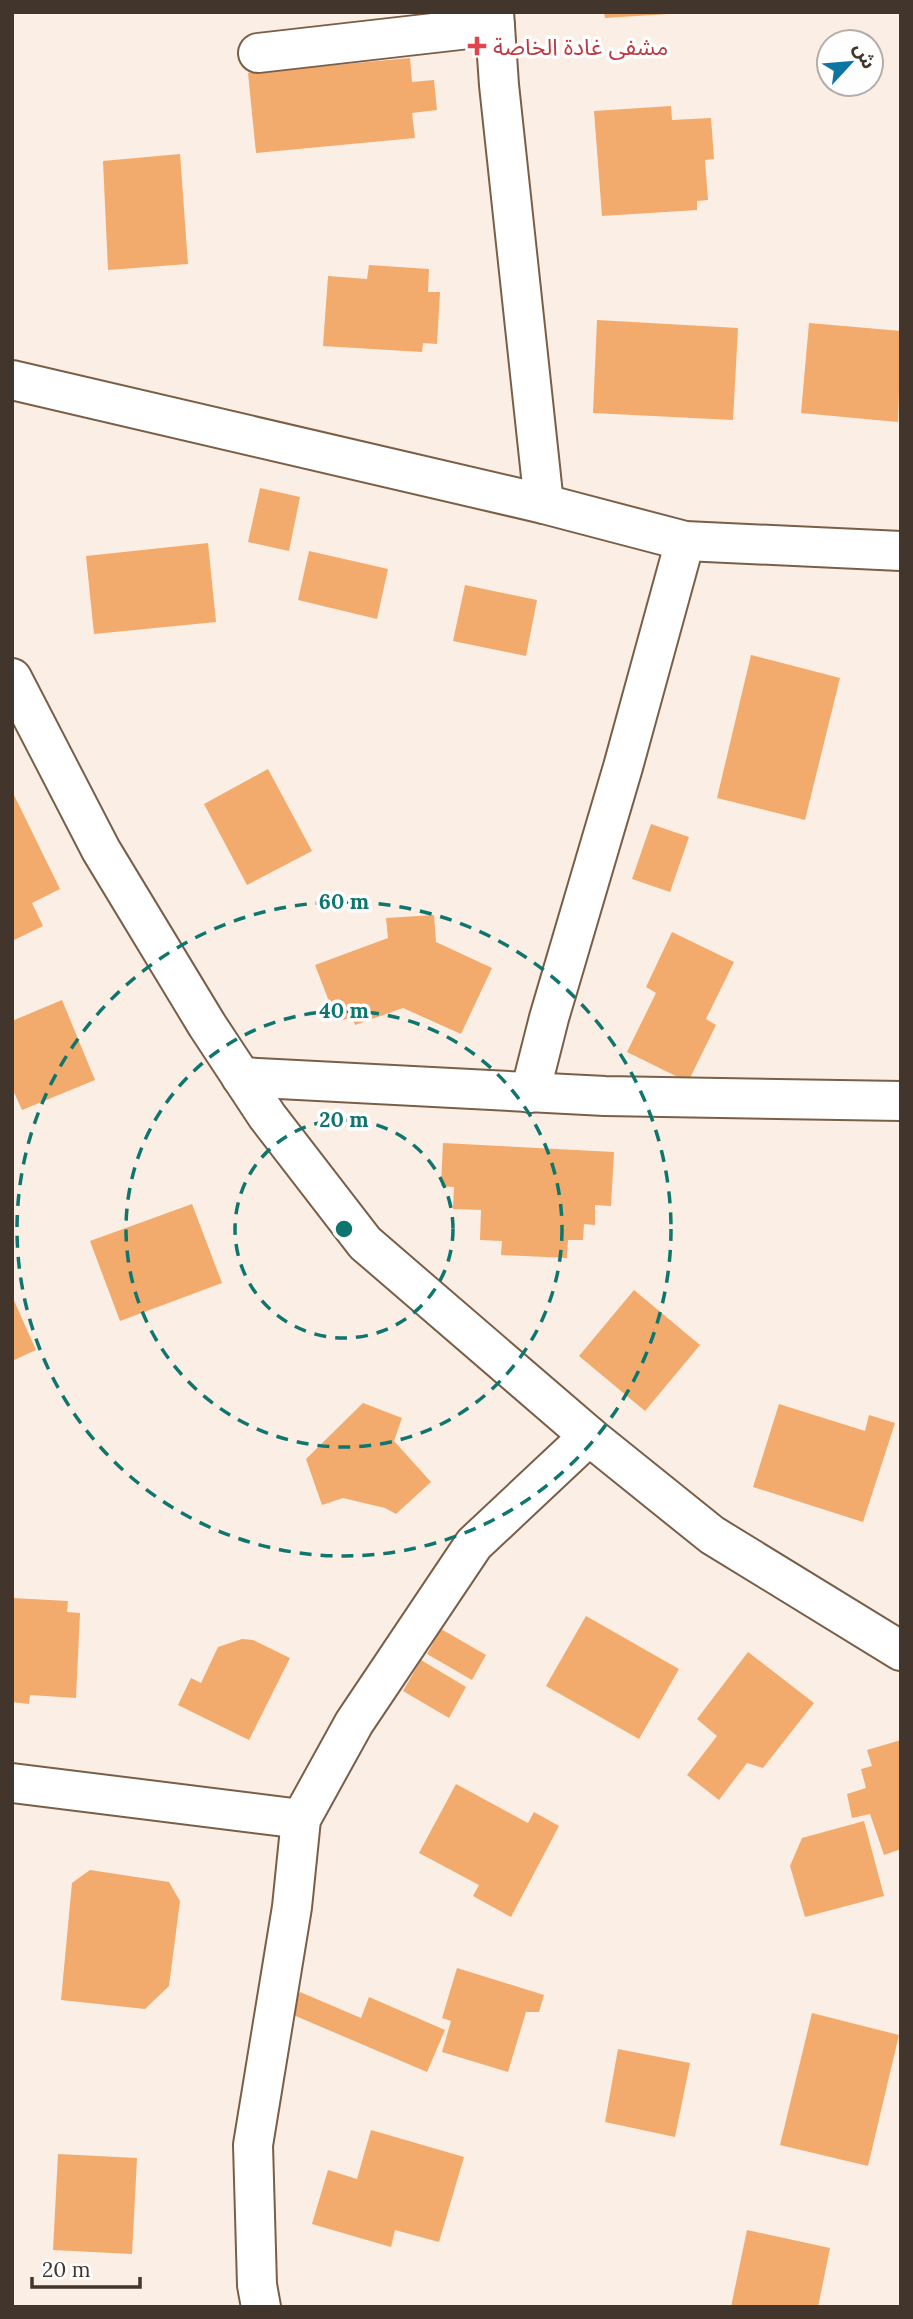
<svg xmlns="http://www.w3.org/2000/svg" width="913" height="2319" viewBox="0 0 913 2319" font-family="Lora,'Noto Sans Arabic',serif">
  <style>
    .building { fill: #f2ab6c }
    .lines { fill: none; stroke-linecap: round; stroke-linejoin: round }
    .minor-casing { stroke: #7a5f48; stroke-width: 42 }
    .major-casing { stroke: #7a5f48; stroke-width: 42 }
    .minor { stroke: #fff; stroke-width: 38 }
    .major { stroke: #fff; stroke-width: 38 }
    .ring { fill: none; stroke: #0f766e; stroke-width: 3.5; stroke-dasharray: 12 9 }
    .health-dot { fill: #e0444e; stroke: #fefefe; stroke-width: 2.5 }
    .labels { text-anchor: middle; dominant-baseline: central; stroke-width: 7; stroke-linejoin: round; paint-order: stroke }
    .health-label { font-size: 23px; fill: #be3a42; stroke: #fefefe; text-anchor: start }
    .centre { fill: #0f766e; stroke: #fefefe; stroke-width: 3.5 }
    .ring-label { font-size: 21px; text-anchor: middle; font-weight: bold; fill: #0f766e; stroke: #fefefe; stroke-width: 7; stroke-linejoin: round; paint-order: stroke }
  </style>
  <rect width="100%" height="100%" fill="#fbeee4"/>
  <!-- building -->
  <g class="building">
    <path d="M604,12H668V14L605,18Z"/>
    <path d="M410,58L412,82L434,80L437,110L412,113L415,138L256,153L248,73Z"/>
    <path d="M671,106L672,120L711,118L714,159L705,160L708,200L697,201V210L602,216L594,111Z"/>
    <path d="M180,154L188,264L108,270L103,161Z"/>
    <path d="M369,265L429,269L428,292H440L437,344L423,343L422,352L323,346L328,276L367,279Z"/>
    <path d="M597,320L738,328L733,420L593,413Z"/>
    <path d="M809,323L901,331L898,422L801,413Z"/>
    <path d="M260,488L300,497L289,551L248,542Z"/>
    <path d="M208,543L216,622L94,634L86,556Z"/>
    <path d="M309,551L388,569L377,619L298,600Z"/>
    <path d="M465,585L537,600L526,656L453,641Z"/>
    <path d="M751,655L840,678L805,820L717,798Z"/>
    <path d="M268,769L312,851L247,885L204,804Z"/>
    <path d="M12,791L60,889L32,903L43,926L12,941Z"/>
    <path d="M651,824L689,837L670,892L632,879Z"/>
    <path d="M434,915L436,942L492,968L461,1034L403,1008L355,1025L352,1017L337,1022L315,965L388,938L386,918Z"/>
    <path d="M672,932L734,962L706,1019L716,1025L688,1082L627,1052L656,993L646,987Z"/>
    <path d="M62,1000L95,1080L22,1110L12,1088V1021Z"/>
    <path d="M443,1143L614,1152L611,1206L595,1205V1225L584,1224L583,1240H568L567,1258L501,1255L502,1241L480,1240L481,1210L453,1209L454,1187L441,1186Z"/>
    <path d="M192,1204L222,1283L120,1321L90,1241Z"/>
    <path d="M634,1290L700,1345L645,1411L579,1356Z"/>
    <path d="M12,1296L36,1350L12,1361Z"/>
    <path d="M363,1403L402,1418L394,1441L431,1482L396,1514L385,1508L343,1498L322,1505L306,1459Z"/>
    <path d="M779,1404L865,1431L869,1415L895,1423L863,1522L753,1487Z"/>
    <path d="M12,1598L68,1601L67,1612L80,1613L76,1698L30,1695L29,1704L12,1702Z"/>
    <path d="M586,1616L679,1669L639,1739L546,1686Z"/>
    <path d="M441,1629L486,1655L472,1680L427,1654Z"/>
    <path d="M242,1639L253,1640L290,1658L249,1740L178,1705L191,1678L201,1683L218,1647Z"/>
    <path d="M748,1652L814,1703L763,1768L747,1763L719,1800L687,1775L717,1736L697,1719Z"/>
    <path d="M421,1660L466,1687L449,1718L403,1691Z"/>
    <path d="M901,1740V1849L884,1855L870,1814L852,1818L847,1794L866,1788L861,1769L872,1766L867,1750Z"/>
    <path d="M456,1784L528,1823L534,1812L559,1826L511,1917L473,1896L479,1885L419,1853Z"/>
    <path d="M864,1821L884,1896L805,1917L790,1866L802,1838Z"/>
    <path d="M90,1870L169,1882L180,1901L169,1986L145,2009L61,2000L72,1883Z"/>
    <path d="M457,1968L544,1995L539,2012H526L508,2072L442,2052L451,2021L442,2018Z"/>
    <path d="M300,1992L361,2018L369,1997L445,2030L427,2072L291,2014Z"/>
    <path d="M812,2013L899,2035L868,2166L780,2145Z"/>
    <path d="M618,2049L690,2063L675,2137L605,2122Z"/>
    <path d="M371,2130L464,2157L439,2242L395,2230L391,2247L312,2224L328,2170L357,2179Z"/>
    <path d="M58,2154L137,2158L132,2254L53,2250Z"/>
    <path d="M747,2230L830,2248L818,2307H731Z"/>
  </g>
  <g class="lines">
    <defs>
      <g id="minor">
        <path d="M494,12L499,85L544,504"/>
        <path d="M258,53L495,26"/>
        <path d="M12,678L101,850L207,1025L267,1116L365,1243L589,1436L712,1535L901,1651"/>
        <path d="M241,1077L605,1096L901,1101"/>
        <path d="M530,1093L549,1018L623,767L685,541"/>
        <path d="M12,1783L301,1819"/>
        <path d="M261,2307L257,2285L253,2145L292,1907L301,1819L354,1723L474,1544L589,1436"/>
      </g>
      <path id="major" d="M12,380L544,504L685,541L901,551"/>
    </defs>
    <!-- minor casing -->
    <use href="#minor" class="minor-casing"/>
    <!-- major casing -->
    <use href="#major" class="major-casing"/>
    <!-- minor -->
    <use href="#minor" class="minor"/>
    <!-- major -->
    <use href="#major" class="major"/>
  </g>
  <!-- distance rings -->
  <g class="ring">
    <circle cx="344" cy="1229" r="109"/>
    <circle cx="344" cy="1229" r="218"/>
    <circle cx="344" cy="1229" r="327"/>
  </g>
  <!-- markers -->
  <path class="health-dot" d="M473.5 35.5h7v7h7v7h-7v7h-7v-7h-7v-7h7z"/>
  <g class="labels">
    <!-- health labels -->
    <g class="health-label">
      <text x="493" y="46">مشفى غادة الخاصة</text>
    </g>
  </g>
  <circle cx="344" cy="1229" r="10" class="centre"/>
  <g class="ring-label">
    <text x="344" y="909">60 m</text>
    <text x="344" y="1018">40 m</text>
    <text x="344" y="1127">20 m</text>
  </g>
  <!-- border -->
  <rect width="913" height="2319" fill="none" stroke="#42352b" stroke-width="28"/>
  <!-- north arrow -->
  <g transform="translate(850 63) rotate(64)"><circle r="33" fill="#fefefe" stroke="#b3aeaa" stroke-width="2"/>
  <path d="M0-5L12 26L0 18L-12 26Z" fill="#0c75a1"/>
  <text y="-10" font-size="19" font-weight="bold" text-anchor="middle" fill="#42352b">ش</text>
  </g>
  <!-- scale -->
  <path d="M32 2277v10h108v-10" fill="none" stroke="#42352b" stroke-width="3.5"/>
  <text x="42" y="2277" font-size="21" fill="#42352b" stroke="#fefefe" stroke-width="5" paint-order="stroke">20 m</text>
</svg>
